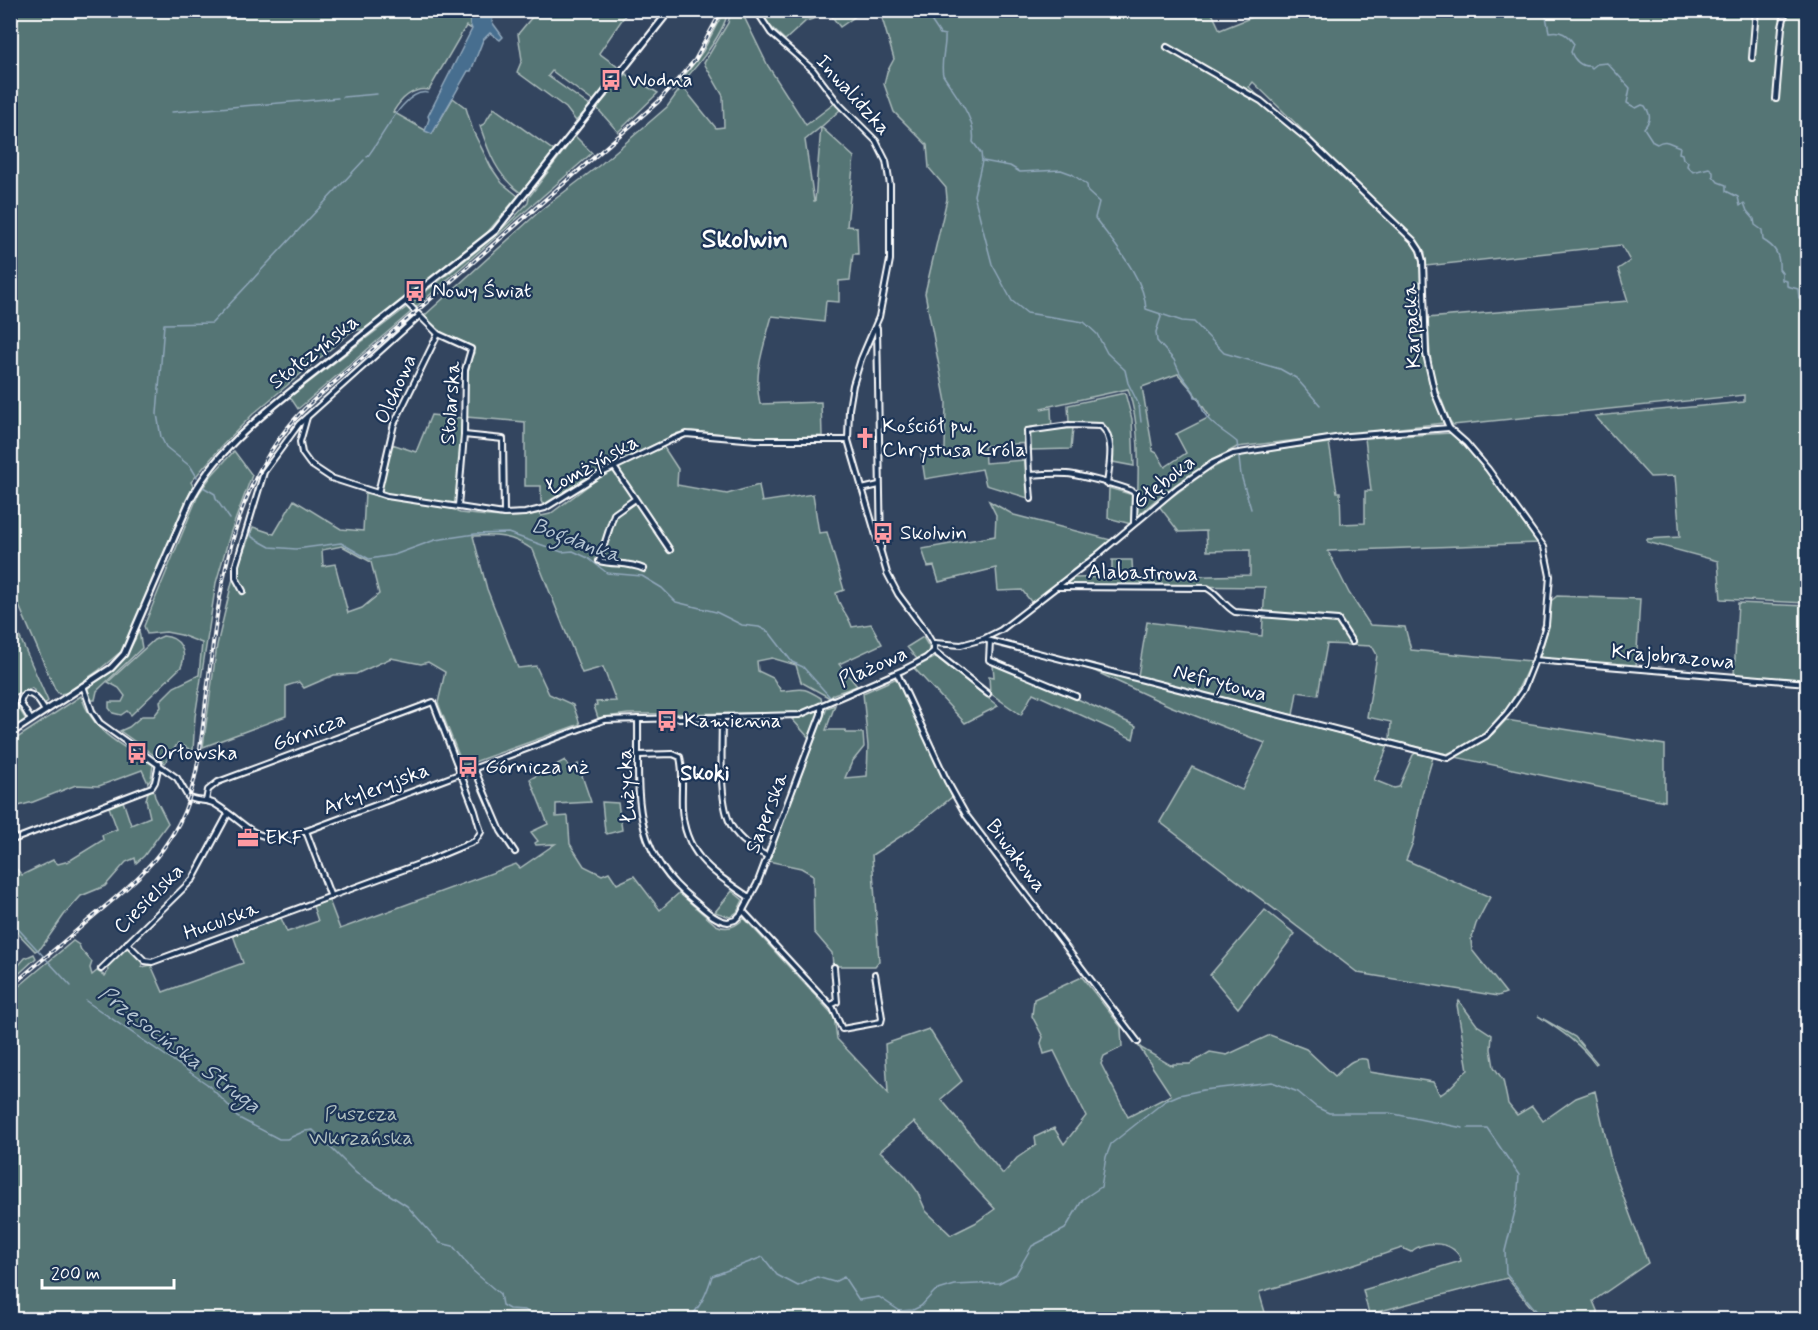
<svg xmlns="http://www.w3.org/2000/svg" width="1818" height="1330" viewBox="0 0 1818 1330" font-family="Mynerve,sans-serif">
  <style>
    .green { fill: #557574; stroke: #aababa; stroke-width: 1.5; fill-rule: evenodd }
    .water { fill: #476e8f; stroke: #91a8bc; stroke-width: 1.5 }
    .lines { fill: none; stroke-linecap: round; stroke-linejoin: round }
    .stream { stroke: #91a8bc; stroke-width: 1.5 }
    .minor-casing { stroke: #fff; stroke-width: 8 }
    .tertiary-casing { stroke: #fff; stroke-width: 9 }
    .minor { stroke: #1d3557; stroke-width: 4 }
    .tertiary { stroke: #1d3557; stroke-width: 4.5 }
    .rail-casing { stroke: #fff; stroke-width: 4 }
    .rail { stroke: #1d3557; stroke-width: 1.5; stroke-dasharray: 4.5; stroke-linecap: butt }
    .labels { text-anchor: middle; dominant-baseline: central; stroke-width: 4.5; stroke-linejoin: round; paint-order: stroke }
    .poi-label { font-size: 21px; fill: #fff; stroke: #1d3557; text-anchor: start }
    .street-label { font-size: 21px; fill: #fff; stroke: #1d3557 }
    .park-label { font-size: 21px; fill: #b2c1c0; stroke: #1d3557 }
    .water-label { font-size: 22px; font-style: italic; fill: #b5c5d2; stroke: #1d3557 }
    .neighbourhood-label { font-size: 22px; font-weight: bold; fill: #fff; stroke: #1d3557 }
    .district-label { font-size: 27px; font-weight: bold; fill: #fff; stroke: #1d3557 }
  </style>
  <rect width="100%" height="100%" fill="#33455f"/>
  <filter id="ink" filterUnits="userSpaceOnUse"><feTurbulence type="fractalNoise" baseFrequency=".0167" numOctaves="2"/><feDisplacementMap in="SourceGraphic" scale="12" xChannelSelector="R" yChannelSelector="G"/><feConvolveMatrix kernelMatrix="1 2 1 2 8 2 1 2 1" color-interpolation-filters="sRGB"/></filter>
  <g filter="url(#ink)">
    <!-- green -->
    <g class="green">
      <path d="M1270,10L1807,11V603L1721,599L1718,561L1647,542V539L1680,537L1675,476L1650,477L1595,416L1744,402V395L1453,425L1450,421L1432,376L1427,318L1628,301L1618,269L1630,261L1621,245L1426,266L1425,252L1417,241L1253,82L1249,87L1411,241L1417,251L1420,263L1423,354L1432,390L1443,417V423L1237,447C1201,466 1165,489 1137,517C1138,475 1142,430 1128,389L1041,408L1042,410L1051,408L1052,430L1073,428L1071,449L1031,450L1030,443L984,446L985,463L1025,460L1028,498L986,485L982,469L925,479L921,453L945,449L946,402L925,293L947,199L946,188L929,168L927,145L894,112L884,84L887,72L894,59L880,11H1211L1220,30ZM1178,374L1192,390L1210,417L1176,434L1186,453L1165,467L1157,453L1153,451L1142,387Z"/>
      <path d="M10,11H471L470,24L472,29L466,26L429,90C412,87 401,99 393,112L432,134L453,98L466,108L473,131L491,167L502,183L518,196L486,234L365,329L352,331L253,414L222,446L191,482L193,486L124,649L99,670L66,693L59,694L55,689L11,587Z"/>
      <path d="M537,11H628L599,53L619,68L594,102L552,71L548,76L590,106L576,121L566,108L517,72L522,60L518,34Z"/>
      <path d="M724,11H728C723,37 691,74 672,93L703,51Z"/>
      <path d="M731,11H738L745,19L768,66L806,125L835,103L840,110L821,127L854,157L847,226L857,227L858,254H853L850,280L839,281V302L826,301L824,322L772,316C764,346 753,373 760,404L821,402L822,436L765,438L692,431L678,433L588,477L543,505L541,501V486H525V422L466,417L467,366L474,353L473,349L466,343L445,335L424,316L542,209L601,164L667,107L682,86L716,128L724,127L723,96L704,63L728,23ZM821,127L815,201H814L805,140Z"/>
      <path d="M762,11H863L840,27L830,14L806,21L785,40L768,24Z"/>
      <path d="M626,74L658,93L618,132L597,108Z"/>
      <path d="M494,108L554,151L521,193C497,176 489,153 480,126L484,124Z"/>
      <path d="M575,136L592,153L415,308L411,303C451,271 493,241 528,203L529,197Z"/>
      <path d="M407,307L411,312L298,409L290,397Z"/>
      <path d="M1125,393L1132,419L1134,466L1113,462L1111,434L1104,424L1069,422L1068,405Z"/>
      <path d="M431,415L462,418L457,512L460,513C487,516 513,520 540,513L541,516L550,514L600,477L663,446L678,469L677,485L727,494L759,485L762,502L813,494L819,533L827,532L844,590L836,593C838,606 848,614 852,627L871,624L882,644L839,664L857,686L834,694L830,698L801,682L796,665L772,658L757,661L758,671L773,678L781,691C803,690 800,685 821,698L822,702L799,712L784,713L628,714L598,718L594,706L597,705L596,702L616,701L603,667L582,673L533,550C512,535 497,535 473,536L487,589L518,668L536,666L549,694L573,705L580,724L463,766L438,703L445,672L428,662L421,664L391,658L356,674L334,675L304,688L299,682L286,686V716L203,747L217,645L232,582L253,527L274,534L294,500L341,529L363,531L365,493L380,496L392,444L416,452ZM342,546L371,562L379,594L362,608L348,613L335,564L323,566L322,550Z"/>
      <path d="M1451,433C1485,465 1511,505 1539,543L1328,551L1349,593L1370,625L1405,627L1411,650L1531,661C1521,684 1510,708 1492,727C1481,739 1462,746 1447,754L1390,740L1391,722L1367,717L1377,655L1372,646L1327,644L1318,695L1297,692L1293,715L1138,676L1147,622L1262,636L1265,587L1065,585L1074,578L1112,577V560H1132L1133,578L1250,575V550L1207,551L1206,531L1179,532L1159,506L1209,470L1237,455L1329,443L1337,492H1340L1341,524L1365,523V491H1371L1365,438Z"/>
      <path d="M234,451L252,475L230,534L216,583L195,717L193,751L178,743L165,763L120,731L129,727L142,716H154L161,707L160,701L174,687L199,675L202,643L181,635L166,632L147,634L144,626L199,493L212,475Z"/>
      <path d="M1109,488L1133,495L1131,524L1108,518Z"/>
      <path d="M989,501L1014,515L1111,540L1032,603L1022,590L998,591L996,568L939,582L934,566L928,567L922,549L995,536L996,515Z"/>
      <path d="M1557,596L1640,599L1636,667L1539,659L1548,629L1551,601Z"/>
      <path d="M1738,603L1807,606V682L1734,675Z"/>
      <path d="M10,615L48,701L45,704L32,688L15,695L11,689Z"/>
      <path d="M139,631L142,648L102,686L97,691L95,700H91L88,690L89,687C116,666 125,663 139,631Z"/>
      <path d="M163,636C180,637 188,652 181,667L131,715L127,711L121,715L113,713L109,708V702H122L125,696L119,688L108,682L154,640Z"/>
      <path d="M923,637L929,647L928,653L917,659L907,647Z"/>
      <path d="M936,657L998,706L965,723L914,668Z"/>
      <path d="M995,664L1054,688L1136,726L1133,739L1033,693L1021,715L990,693L989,676L994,677L993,665Z"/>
      <path d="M1086,667L1388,746L1374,780L1394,788L1399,787L1413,755L1416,753L1433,757L1422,794L1413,842L1406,860L1490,897L1476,924L1471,940L1472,950L1506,993L1498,996L1358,973L1160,822L1192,767L1242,790L1265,743L1170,706Z"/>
      <path d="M897,678L952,797L915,827L872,855L879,961L875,966H833L832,953L814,932L813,875L801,868L768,861L827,708L835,705L826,730H845L846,733H863L864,747L852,762L845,778L867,776L868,746L863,693Z"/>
      <path d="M11,695L26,720L11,730H10Z"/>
      <path d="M81,696C95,736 120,743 153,765L151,779L148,783L142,770L99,786L76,785L33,802L15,807L11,805V742Z"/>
      <path d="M817,711L819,715L810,739L792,719Z"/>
      <path d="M1506,720L1665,745V801L1455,757L1493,734Z"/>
      <path d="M565,760L570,770L578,764L591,802L556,804V817L568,816L570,844L584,866L602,875L609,872L617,884L634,876L660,910L679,893L716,925C726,930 736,927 744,918L834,1016L837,1039L888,1093L885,1044L929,1029L962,1081L941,1099L1003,1174L1017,1158L1036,1145L1035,1137L1054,1128L1064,1144L1086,1116L1054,1051L1044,1054L1041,1043L1043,1037L1032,1016L1034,999L1082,977L1121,1027L1122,1047L1104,1056L1101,1064L1128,1117L1171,1095L1136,1042L1141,1048L1172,1066L1173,1064H1190L1210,1052L1227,1055L1270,1035L1306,1049L1335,1076C1345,1067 1354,1055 1368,1060L1370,1072L1433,1082L1440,1095C1452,1089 1457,1078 1468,1070L1457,1005L1459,1001L1477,1025L1492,1035L1491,1049L1494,1067L1503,1080L1508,1104L1517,1115L1532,1106L1543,1121L1576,1098L1595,1091L1613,1169L1648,1263L1593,1301L1601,1320L1541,1319L1507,1278L1369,1314L1363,1290L1461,1261C1457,1241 1424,1239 1411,1252L1402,1248L1330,1272L1259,1292L1267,1319H1265L11,1320V993L73,941L79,945L81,950L92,962L90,968L92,975L97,971L105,976L108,971L107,965L127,946L142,961V967L151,965L163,992L243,963L233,935L281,918L287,932L318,921L313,906L329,900L340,929L516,864L520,868L555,844L536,845L535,843L538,841L531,832L548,824L530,779ZM914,1122L995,1209L975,1223L951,1235L926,1211L917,1191L906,1176L880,1151Z"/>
      <path d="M153,789L155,797L168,823L144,856L136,863L135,858L126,862L105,886L81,896L64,915L41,948L35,951L11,926V863L22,875L53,860L58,864L69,861L103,840L102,835L117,829L109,807L123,801L131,825L150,817L146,800L148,792Z"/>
      <path d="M602,802L618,803L622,830L607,834L605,832Z"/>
      <path d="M732,891L743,900L737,912L730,917L715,912Z"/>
      <path d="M1265,910L1295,934L1238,1008L1210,975Z"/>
      <path d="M34,954L36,958L11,981V974L25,958Z"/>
      <path d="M1538,1016L1575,1037L1597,1063L1595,1064C1580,1043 1559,1030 1538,1016Z"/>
    </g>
    <!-- water -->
    <path class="water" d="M471,11H494L492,22L503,37L500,40L490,33L483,40L471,71H468L432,134L425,131L429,119L428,116L472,29L470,24Z"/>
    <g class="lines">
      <!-- stream -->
      <g class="stream">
        <path d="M924,10L940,34L945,35C946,48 940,62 943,75C955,94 977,120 973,142L981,153L982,161L974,195L992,264L1012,301L1027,313L1084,322L1097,334L1107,353L1125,370L1128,383L1139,405L1141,422"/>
        <path d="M1515,10L1516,13L1529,14L1545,11L1549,32C1561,30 1567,34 1574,44L1571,52C1574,60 1581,67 1590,66L1592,68L1597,64L1607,63L1630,88L1627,103L1636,108L1642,105L1645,106C1651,115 1651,120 1644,128L1653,142L1657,144C1666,138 1670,144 1680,147L1679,153L1682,154L1683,159L1688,162L1687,166L1693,172L1709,168L1713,171V176L1718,182L1726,185V191L1738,197L1740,206L1744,203L1747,211L1754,219L1755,225L1762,230L1763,240C1775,247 1780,254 1779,269L1782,273V280L1787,281V286L1798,289L1799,298H1808"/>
        <path d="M343,97L377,94"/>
        <path d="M172,112L338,98"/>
        <path d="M367,157C381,141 404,87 428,93"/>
        <path d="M983,161L1010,166L1020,172L1061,170L1072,174L1087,185L1088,192L1099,202L1095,218C1113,243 1145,278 1146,309L1182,321L1194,322L1224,353L1280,369L1296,378L1320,405"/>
        <path d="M1160,314L1161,317L1156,332L1157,341L1174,360L1180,373L1194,392L1195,397H1199C1204,424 1218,426 1237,442L1241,475L1251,509"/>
        <path d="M197,477L191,467L166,447L161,437L157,414L164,324L212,323L364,160"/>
        <path d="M203,487L215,494L216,499L230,519"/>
        <path d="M250,529L252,537L270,547L296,549L341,543L369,559L394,555L435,540L475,534L508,533L562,552L573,551L588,558L607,573L642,576L662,588L676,602L716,612L742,625L759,627L769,632L792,662L803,667L830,697"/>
        <path d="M10,920L71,986"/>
        <path d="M86,1001L207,1084L229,1106L237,1117L279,1139H287L305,1131L313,1130L356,1173L407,1206L440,1243L453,1246L473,1271L500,1294L502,1305L509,1309L525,1310L534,1317L550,1320"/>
        <path d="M1468,1128H1487L1519,1175L1517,1203L1505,1251L1506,1274L1544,1320"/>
        <path d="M900,1311L907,1320"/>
        <path d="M688,1320C701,1306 707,1293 712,1276L763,1257L777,1275L798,1286L817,1277L834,1282L844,1277L859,1300L879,1297L900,1311L913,1310L921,1306L935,1291L955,1285L999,1283L1016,1274L1032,1246L1065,1229L1083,1199L1101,1187L1106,1157L1111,1144L1165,1101L1179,1095L1203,1090L1272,1082L1298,1092L1316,1107L1329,1113H1389L1463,1128"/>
      </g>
      <defs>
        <g id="minor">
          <path d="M756,10L771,33L813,70L839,104L876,141L886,161L890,185V260L879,317L861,359L853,385L849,409L848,440L887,573L898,594L924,629L934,646V651L988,694"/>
          <path d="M1752,58L1756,10"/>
          <path d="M1776,99L1782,27L1786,10"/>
          <path d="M406,302L438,334L471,349L465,370L464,435L458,506"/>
          <path d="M877,328L881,548"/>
          <path d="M307,417L300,442L302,453L310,464L331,478L387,496L504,514L525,513L545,508L598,475L671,440L686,434L756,440H848"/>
          <path d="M464,435L503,439L504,514"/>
          <path d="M614,467L670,550"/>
          <path d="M1029,475L1031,499"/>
          <path d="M1107,484C1109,466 1116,439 1101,426L1069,425L1027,431L1029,475C1042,474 1055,473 1067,474C1077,475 1130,487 1135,493L1134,523"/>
          <path d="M862,489L879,485"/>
          <path d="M378,493L394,424L438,334"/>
          <path d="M635,499L614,514L599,561C615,565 628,562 644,569"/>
          <path d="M1058,587L1207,588C1218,593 1224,606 1235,612L1338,620L1352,642"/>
          <path d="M243,591L236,578V565L264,472L299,424L419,316"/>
          <path d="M983,639L1448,758L1486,736L1507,713L1523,690L1535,660L1546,625L1550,576L1544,547L1488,469L1466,443L1449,428L1435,394L1426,354L1423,261L1420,250L1414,241L1308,140L1261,101L1167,47"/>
          <path d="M990,641L989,660L1076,696"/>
          <path d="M934,643L961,645L983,639L1001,630L1095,557L1177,488L1213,463L1233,454L1348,436L1449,428"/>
          <path d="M1535,660L1808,683"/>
          <path d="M897,673L947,781L966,815L1138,1042"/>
          <path d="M83,686L92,711L100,723L177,778L188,797C196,802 206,799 215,804C254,828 254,848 306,831L604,720L799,715L903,670L926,658L934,651"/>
          <path d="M722,717C722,745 718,804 732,827C740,841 754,849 767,856"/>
          <path d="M638,719C639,793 629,849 693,900C703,908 715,921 728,922L735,920L741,914L757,884L821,714V706"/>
          <path d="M31,720L20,702L24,694C35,692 40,703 45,711"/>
          <path d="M639,755L673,754L680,757C684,773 681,792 682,809C685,857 715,873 750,898"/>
          <path d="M474,768L501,831L515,852"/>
          <path d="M306,831L331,897"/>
          <path d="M10,841L152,787L155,782L159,764"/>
          <path d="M743,911L833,1008L842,1029L881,1022L882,1018L875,974"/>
          <path d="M127,943L145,961L152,962L427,861L475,841L481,832L475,811L433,702L218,782L208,790L206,801"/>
          <path d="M101,969L193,879L228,814"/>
          <path d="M831,1005L837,1002L834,967"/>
        </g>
        <path id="tertiary" d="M10,734L111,668L124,654L189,503C212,455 258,418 299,385L495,231L670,10"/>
      </defs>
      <!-- minor casing -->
      <use href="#minor" class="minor-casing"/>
      <!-- tertiary casing -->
      <use href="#tertiary" class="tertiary-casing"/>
      <!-- minor -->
      <use href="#minor" class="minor"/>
      <!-- tertiary -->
      <use href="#tertiary" class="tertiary"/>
      <defs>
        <path id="rail" d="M10,987C37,964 64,942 90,919C124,891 158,864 179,823C198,785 201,742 206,700C219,594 229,475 314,400L658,102L695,60L722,10"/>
      </defs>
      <!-- rail casing -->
      <use href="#rail" class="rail-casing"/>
      <!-- rail -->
      <use href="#rail" class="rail"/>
    </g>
  </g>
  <!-- icons -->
  <defs>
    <symbol id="bus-bare" viewBox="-9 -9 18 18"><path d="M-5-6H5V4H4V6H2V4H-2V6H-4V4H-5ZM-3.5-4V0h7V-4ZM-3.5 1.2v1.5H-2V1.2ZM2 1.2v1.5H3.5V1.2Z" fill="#ff9aa2" stroke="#1d3557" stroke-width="2.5" paint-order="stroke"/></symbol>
    <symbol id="church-bare" viewBox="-9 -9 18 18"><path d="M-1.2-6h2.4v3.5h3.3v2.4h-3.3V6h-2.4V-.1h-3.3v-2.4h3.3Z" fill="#ff9aa2" stroke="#1d3557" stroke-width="2.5" paint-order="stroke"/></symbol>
    <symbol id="office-bare" viewBox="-9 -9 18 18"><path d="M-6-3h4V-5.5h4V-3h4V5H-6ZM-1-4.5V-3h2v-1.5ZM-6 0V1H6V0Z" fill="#ff9aa2" stroke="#1d3557" stroke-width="2.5" paint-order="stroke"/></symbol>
  </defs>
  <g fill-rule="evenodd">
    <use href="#bus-bare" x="596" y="65" width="30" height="30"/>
    <use href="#bus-bare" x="400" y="276" width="30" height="30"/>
    <use href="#church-bare" x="850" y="423" width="30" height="30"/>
    <use href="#bus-bare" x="868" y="518" width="30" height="30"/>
    <use href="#bus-bare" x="652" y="706" width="30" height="30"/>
    <use href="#bus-bare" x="122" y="738" width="30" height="30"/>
    <use href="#bus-bare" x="453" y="752" width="30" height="30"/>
    <use href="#office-bare" x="233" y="823" width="30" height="30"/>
  </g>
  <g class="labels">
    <!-- poi labels -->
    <g class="poi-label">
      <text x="628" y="80">Wodna</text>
      <text x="432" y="291">Nowy Świat</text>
      <text x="882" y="426">Kościół pw.<tspan x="882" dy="24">Chrystusa Króla</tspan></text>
      <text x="900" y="533">Skolwin</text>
      <text x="684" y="721">Kamienna</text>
      <text x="154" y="753">Orłowska</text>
      <text x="485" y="767">Górnicza nż</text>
      <text x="265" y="838">EKF</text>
    </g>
    <!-- street labels -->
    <g class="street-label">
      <text transform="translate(853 95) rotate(48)">Inwalidzka</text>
      <text transform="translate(1412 326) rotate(-93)">Karpacka</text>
      <text transform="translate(314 352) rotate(-38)">Stołczyńska</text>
      <text transform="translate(396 389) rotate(-66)">Olchowa</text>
      <text transform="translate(451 403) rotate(-86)">Stolarska</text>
      <text transform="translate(592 465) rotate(-29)">Łomżyńska</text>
      <text transform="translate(1164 482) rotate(-38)">Głęboka</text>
      <text transform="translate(1143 573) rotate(1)">Alabastrowa</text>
      <text transform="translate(1673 657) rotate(5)">Krajobrazowa</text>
      <text transform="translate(873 667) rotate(-24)">Plażowa</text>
      <text transform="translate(1220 683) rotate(15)">Nefrytowa</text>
      <text transform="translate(309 732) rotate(-21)">Górnicza</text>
      <text transform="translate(627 786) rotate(-94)">Łużycka</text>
      <text transform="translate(376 789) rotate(-21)">Artyleryjska</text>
      <text transform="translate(767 813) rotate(-69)">Saperska</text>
      <text transform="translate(1016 856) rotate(53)">Biwakowa</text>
      <text transform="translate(149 899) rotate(-45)">Ciesielska</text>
      <text transform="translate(221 921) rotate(-20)">Huculska</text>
    </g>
    <!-- park labels -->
    <g class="park-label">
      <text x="361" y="1114">Puszcza<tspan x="361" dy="24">Wkrzańska</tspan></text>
    </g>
    <!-- water labels -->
    <g class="water-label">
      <text transform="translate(576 541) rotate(20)">Bogdanka</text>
      <text transform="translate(179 1050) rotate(37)">Przęsocińska Struga</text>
    </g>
    <!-- neighbourhood labels -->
    <g class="neighbourhood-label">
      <text x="705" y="774">Skoki</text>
    </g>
    <!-- district labels -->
    <g class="district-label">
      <text x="745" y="239">Skolwin</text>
    </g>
  </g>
  <!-- margin -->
  <rect width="1818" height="1330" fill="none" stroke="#1d3557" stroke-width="36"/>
  <rect x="18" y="18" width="1782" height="1294" fill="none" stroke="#fff" stroke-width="2" filter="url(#ink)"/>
  <!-- scale -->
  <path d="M42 1279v9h132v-9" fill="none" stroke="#ffffff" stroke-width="3"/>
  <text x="51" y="1279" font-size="18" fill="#ffffff" stroke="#1d3557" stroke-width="4.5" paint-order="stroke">200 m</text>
</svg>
